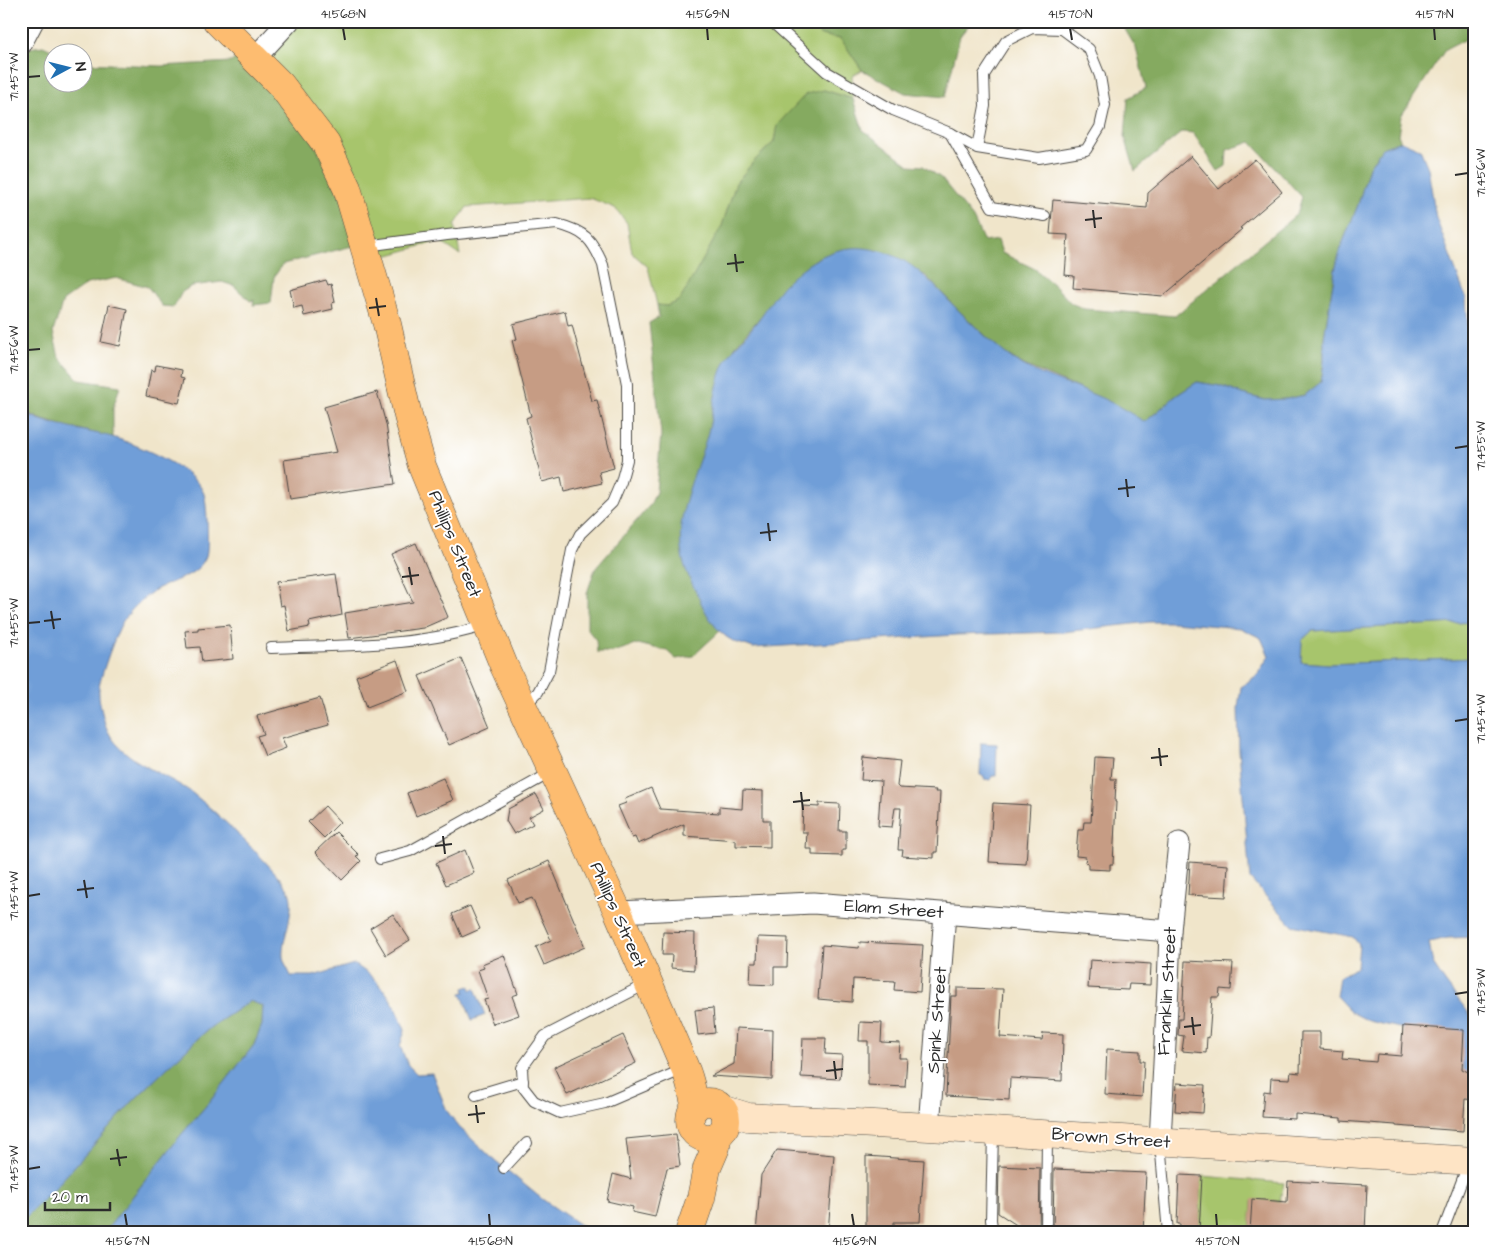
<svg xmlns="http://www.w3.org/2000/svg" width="1495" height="1254" viewBox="0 0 1495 1254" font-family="'Architects Daughter',sans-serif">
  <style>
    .green { fill: #a7c56c; stroke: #69784c }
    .forest { fill: #85aa60; stroke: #586a46 }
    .water { fill: #709ed8; stroke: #4e6482 }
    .building { fill: #c69c84 }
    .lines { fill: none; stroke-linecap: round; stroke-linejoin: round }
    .service-casing { stroke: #494743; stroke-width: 12 }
    .minor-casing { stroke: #494743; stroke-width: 23 }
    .secondary-casing { stroke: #494743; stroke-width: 29 }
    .primary-casing { stroke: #494743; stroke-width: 29 }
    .service { stroke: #fff; stroke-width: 10 }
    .minor { stroke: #fff; stroke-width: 21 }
    .secondary { stroke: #fee4c5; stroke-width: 28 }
    .primary { stroke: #fdbc6f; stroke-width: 28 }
    .ticks { fill: none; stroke: #2b2b2b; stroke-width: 2 }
    .labels { text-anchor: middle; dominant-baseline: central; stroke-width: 4; stroke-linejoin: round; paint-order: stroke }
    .street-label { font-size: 18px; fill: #2b2b2b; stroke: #fff }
    .neatline { fill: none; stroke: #2b2b2b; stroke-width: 2 }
    .ticks-label { font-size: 12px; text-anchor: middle; fill: #2b2b2b }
  </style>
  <rect width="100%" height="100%" fill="#fff"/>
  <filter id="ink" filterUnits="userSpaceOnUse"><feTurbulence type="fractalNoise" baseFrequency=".02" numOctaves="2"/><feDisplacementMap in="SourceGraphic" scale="10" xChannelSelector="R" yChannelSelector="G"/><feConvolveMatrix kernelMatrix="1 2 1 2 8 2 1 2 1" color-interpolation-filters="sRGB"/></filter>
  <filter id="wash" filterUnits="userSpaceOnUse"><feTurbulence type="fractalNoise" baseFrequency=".0096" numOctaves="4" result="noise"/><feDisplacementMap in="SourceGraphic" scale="20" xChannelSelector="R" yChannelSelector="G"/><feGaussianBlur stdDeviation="1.12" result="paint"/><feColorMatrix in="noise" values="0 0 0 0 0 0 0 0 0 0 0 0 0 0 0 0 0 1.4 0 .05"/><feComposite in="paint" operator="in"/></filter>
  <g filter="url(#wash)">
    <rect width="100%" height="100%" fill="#f0e5ca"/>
    <!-- green -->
    <g class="green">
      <path d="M287,21H803L821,34L841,39L862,70L852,76L853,99L824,90L777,125L774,142L755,160L736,183L722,226L680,301L667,306L657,305L648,267L632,253L627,223L615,208L590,198L467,207L455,225L460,255L439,241L371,260L257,57Z"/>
      <path d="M1474,622V658L1329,664L1301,662L1302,640L1312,631Z"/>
      <path d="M1202,1176L1284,1183L1280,1201L1252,1200L1250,1233H1199Z"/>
    </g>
    <!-- forest -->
    <g class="forest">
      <path d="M803,21H972L960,36L945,97L905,93L862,70L841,39L821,35Z"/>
      <path d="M1120,21H1474V35L1445,50L1401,116L1398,135L1401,141L1382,148L1369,167L1358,205L1341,247L1335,270L1324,338V362L1321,382L1305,395L1287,399L1265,400L1242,394L1221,386L1197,382L1177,395L1145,422L1108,401L1024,365L1003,352L957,309L925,275L839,251L819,257L800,271L736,345L717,387L708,434L714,625L720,631L693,656L676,659L667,651L638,644L613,652H597L596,640L587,629V593L595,569L650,505L656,492L661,434L649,323L659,317L657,305L667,306L680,300L722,226L736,183L755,160L774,142L777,125L806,94L824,90L853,99L863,130L909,165L923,166L941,178L973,218L984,242L998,240L1002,253L1035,269L1055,286L1071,303L1084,309L1175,316L1297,214L1302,197L1251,142L1227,150L1226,166L1218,171L1193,133L1182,132L1135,171L1125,137L1128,98L1146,88L1136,48Z"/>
      <path d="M43,46L56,52H52V82H82L83,63L161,66L231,62L247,50L283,82L364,243L283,264L274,277L271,303L253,305L254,300L250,301L234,286L222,282L192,286L182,292L174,307L162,306L148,287L116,278L87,284L63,301L53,332L59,357L79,380L120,386L113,408V438L43,420L21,410V49Z"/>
      <path d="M250,1001L263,1006L262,1025L254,1045L211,1100L181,1135L104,1233H21V1222L55,1188L134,1100L196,1040L211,1027Z"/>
    </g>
    <!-- water -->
    <g class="water">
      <path d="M1401,141L1420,149L1428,168L1436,218L1466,298L1474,424V622L1312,631L1302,640L1301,662L1329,664L1474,658V937L1448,938L1429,942L1433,964L1445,982L1474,1020V1085L1467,1082L1462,1061L1413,1031L1369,1021L1351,1012L1336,996L1339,977L1357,967L1359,945L1353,937L1292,925L1250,879L1239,750L1238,707L1241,687L1257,675L1269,656L1261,638L1240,628L1173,622H1150L1063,632L956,635L753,648C746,645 739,644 733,641C715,632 705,612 697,594C693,585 688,576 685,567C670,523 695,477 707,436C714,412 714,388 724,365C730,351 742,340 752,328C763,315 771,300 782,287C803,265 831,245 864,248C909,253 928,280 957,309C971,323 986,337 1001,350C1031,376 1073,384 1108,401C1121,407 1133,415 1145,422L1177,395L1197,382L1221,386L1242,394L1265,400L1287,399L1305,395L1321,382L1324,362V338L1335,270L1341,247L1358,205L1369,167L1382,148Z"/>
      <path d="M21,410C41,425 86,430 112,437C136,444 202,471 205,498C207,509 209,547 206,556C198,578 169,580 152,592C141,599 131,610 123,621C115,635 102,672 99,687C98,700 102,712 105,724C117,760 163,772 191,792C214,810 234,830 255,851C266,863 278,874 287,888C299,906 281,938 283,957C284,963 289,971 291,976H313L354,964C383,982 392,998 405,1030L400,1046L408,1065L417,1074L432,1073L447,1111L459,1127L491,1157L542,1199L592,1233H104L181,1135L211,1100L254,1045L262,1025L263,1006L250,1001L211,1027L196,1040L134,1100L55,1188L21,1222Z"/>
      <path d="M981,743L997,744L996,776H992L991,780L984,779V776L980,775Z"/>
      <path d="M470,986L471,990L475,988L485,1015L472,1020L461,993L465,992L464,988Z"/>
    </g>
    <g id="blocks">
      <!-- building -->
      <g class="building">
        <path d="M1191,156L1219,189L1255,159L1282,192L1240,228L1242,229L1163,296L1073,288L1074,276L1065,275L1068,235L1050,234L1053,200L1147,208L1148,193Z"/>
        <path d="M326,280L328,285L331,284L335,302L332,303L333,309L304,316L302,306L294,308L290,290Z"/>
        <path d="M109,305L127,309L120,346L101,342Z"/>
        <path d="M565,311L568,326L572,325L592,401L597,400L614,468L599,472L602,483L564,492L561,477L542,482L526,418L531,416L512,340L517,339L513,324Z"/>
        <path d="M156,365L182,370L181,377L185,378L179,403L146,396L151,370L155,371Z"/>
        <path d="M377,392L386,424L395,484L290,499L284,460L337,452L324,407Z"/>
        <path d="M416,543L448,617L423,628L349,638L345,613L413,602L391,554Z"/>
        <path d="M336,574L342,615L309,622L310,627L289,631L284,605L280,606L276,582Z"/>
        <path d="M230,625L233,659L202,662L200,647L187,648L185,631L198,630V628Z"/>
        <path d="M461,658L490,727L449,745L419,676Z"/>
        <path d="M397,660L408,691L367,707L356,676Z"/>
        <path d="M320,698L328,725L282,738L286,748L265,756L257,736L264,734L257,716Z"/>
        <path d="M863,757L900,761L897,786L899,788L936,790L935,792H940L937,852H934V858L902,856L903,850H898L901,808H895L892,827L878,826L881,781L861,780Z"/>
        <path d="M1095,757L1113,758L1111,779H1116L1115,802H1116L1113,864H1110V870L1088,869V863L1085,862L1086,857L1076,856L1078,830H1083L1084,822H1091Z"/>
        <path d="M443,778L453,800L416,816L407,793Z"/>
        <path d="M651,788L660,809L719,813V807L742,809L743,790L763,791V820H770V847L736,846V840L684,836V824L638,844L635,837L632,838L618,806L626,803L625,799Z"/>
        <path d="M536,794L544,809L529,817L533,824L514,834L506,821L508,809Z"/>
        <path d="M819,803L840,804L839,831H846V850H842V856L812,855V849H806L807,832H802L803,806L819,807Z"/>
        <path d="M993,803L1030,805L1026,864L989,862Z"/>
        <path d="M325,806L340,822L324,838L308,822Z"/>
        <path d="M336,832L359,855L356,856L361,861L342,880L315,852Z"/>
        <path d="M465,850L474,873L446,885L436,863Z"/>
        <path d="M549,861L585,947L544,965L536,947L551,940L532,898L518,903L508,880Z"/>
        <path d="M1190,862L1228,865L1226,897L1188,895Z"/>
        <path d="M470,906L480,929L462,937L452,914Z"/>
        <path d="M393,914L410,940L386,955L370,928Z"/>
        <path d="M663,932L695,933L694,970L671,968L672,955H662Z"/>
        <path d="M758,937L788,938L787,967H774V985L750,984L751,963H757Z"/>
        <path d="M860,942L923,945L920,992L894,990L895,981L853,979L852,1002L818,999L822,945L859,948Z"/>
        <path d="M504,955L518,994L512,996L519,1015L493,1024L484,1000L488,999L478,970L484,968L482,964Z"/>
        <path d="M1090,960L1151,964L1150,985L1129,984L1128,990L1088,988Z"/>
        <path d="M1185,961L1233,963L1231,990L1220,989L1219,997H1212L1209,1038L1207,1037L1206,1053L1182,1051L1184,1036L1178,1035L1179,1019H1182Z"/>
        <path d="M957,988L1003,989L1000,1037L1042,1040L1043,1033L1063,1034L1062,1081L1010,1078L1009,1100L946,1096L951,996H957Z"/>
        <path d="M713,1008L715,1033L698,1035L695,1010Z"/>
        <path d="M860,1022L882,1023L881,1042L900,1043L899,1058H907L905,1087L868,1085V1041H859Z"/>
        <path d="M1403,1026L1464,1030L1462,1069L1474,1075V1100L1465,1099L1463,1131L1396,1126V1125L1341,1121V1118L1295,1114V1119L1262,1117L1264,1091L1270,1092L1271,1078L1290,1079L1291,1072L1300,1073L1301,1032H1320V1049L1343,1051L1342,1059L1376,1062L1377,1054L1401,1056Z"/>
        <path d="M736,1028L773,1030L772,1080L711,1076L734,1064Z"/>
        <path d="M623,1035L636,1063L567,1095L554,1067Z"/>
        <path d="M803,1038H826L825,1054L842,1055L840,1079L801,1077Z"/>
        <path d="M1107,1049L1140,1051V1061H1144L1142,1097L1105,1094Z"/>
        <path d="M1177,1083L1205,1085L1203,1113L1175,1111Z"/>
        <path d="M676,1134L680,1166L667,1168L655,1217L632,1212L633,1207L607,1201L613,1174L631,1179L626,1139Z"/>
        <path d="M777,1150L834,1155L828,1233H756L761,1175Z"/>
        <path d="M866,1156L924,1160L920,1222H894V1233H866Z"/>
        <path d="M999,1166L1040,1168L1039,1233H1018V1226L998,1213Z"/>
        <path d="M1054,1169L1146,1173L1143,1233H1053Z"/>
        <path d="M1179,1175L1202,1176L1199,1233H1180V1224H1177Z"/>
        <path d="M1288,1181L1367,1185L1365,1233H1250L1252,1199L1287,1202Z"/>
      </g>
    </g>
  </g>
  <g filter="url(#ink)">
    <use href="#blocks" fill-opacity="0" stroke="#494743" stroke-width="1"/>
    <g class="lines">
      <defs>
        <g id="service">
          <path d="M771,21L827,72L893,110L950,133L977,148L1039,158L1086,150L1100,127L1105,105L1100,76L1089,49L1062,29L1032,28L1006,41L984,75L985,106L977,148"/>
          <path d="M950,133L992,207L1045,216"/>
          <path d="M366,246L447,235L557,224C585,231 592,239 603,265L627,384V460L621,482L612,503L580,534L572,550L549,671L538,692L524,706"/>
          <path d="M271,648C341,645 420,647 486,625"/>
          <path d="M380,859L410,851L552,772"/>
          <path d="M648,983L545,1036L522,1068L523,1087L534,1101L560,1113L605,1103L684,1069"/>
          <path d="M476,1095L523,1081"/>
          <path d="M1160,1142L1168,1233"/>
          <path d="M504,1168L527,1143"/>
          <path d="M993,1233L991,1220L993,1132"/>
          <path d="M1046,1233L1047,1135"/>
          <path d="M1442,1233L1469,1162"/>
        </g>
        <g id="minor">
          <path d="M21,44L33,21"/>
          <path d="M254,59L289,21"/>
          <path d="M618,912L813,903L1170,931"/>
          <path d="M929,1127L945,913"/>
          <path d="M1160,1141L1168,986L1170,931L1179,843"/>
        </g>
        <path id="secondary" d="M722,1109L748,1117L929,1127L1474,1161"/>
        <g id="primary">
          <path d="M217,21L281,85L326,144L347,188L387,324L408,416L422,466L504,666L618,912L685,1068C691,1081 692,1094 696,1107"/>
          <circle cx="708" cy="1120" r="18"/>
          <path d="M689,1233L701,1198L707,1168L716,1147L717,1136"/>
        </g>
      </defs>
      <!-- service casing -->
      <use href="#service" class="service-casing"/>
      <!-- minor casing -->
      <use href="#minor" class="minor-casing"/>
      <!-- secondary casing -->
      <use href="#secondary" class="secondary-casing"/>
      <!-- primary casing -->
      <use href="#primary" class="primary-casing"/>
      <!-- service -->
      <use href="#service" class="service"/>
      <!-- minor -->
      <use href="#minor" class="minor"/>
      <!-- secondary -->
      <use href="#secondary" class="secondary"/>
      <!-- primary -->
      <use href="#primary" class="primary"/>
    </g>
  </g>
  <!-- ticks -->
  <path class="ticks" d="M343,28L345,40M707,28L708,40M1070,28L1072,40M1434,28L1435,40M28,77L40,76M1455,175L1468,173M1093,210L1095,228M1085,220L1102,218M735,254L737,272M727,264L744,262M376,298L379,316M369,308L386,306M28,350L40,349M1455,448L1468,446M1126,479L1128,497M1118,489L1135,487M768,523L770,541M760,533L777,531M409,567L412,585M402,577L419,575M51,611L54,629M44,621L61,619M28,623L40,622M1455,721L1468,719M1159,748L1161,766M1151,758L1168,756M801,792L803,810M793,802L810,800M443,836L445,854M435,846L452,844M84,880L87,898M77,890L94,888M28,896L40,894M1455,994L1468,992M1192,1017L1194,1035M1184,1027L1201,1025M834,1061L836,1079M826,1071L843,1069M476,1105L478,1123M468,1115L485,1113M117,1149L120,1166M110,1159L127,1157M28,1169L40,1167M125,1214L127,1226M489,1214L490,1226M852,1214L854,1226M1216,1214L1217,1226"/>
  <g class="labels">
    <!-- street labels -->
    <g class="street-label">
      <text transform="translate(455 544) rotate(68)">Phillips Street</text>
      <text transform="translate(894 909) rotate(4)">Elam Street</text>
      <text transform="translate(618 915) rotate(66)">Phillips Street</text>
      <text transform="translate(1167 991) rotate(-87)">Franklin Street</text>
      <text transform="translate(937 1020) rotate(-86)">Spink Street</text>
      <text transform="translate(1111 1138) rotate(4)">Brown Street</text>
    </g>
  </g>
  <!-- margin -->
  <rect width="1495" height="1254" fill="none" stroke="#fff" stroke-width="55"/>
  <!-- north arrow -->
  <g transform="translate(68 68) rotate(83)"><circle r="24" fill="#ffffff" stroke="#aaaaaa"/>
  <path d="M0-4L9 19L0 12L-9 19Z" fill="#1f6fb2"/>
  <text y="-8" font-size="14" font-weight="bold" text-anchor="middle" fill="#2b2b2b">N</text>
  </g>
  <!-- scale -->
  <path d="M45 1202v8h65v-8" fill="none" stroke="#2b2b2b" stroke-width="2.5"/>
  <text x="52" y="1202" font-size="15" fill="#2b2b2b" stroke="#ffffff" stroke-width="4" paint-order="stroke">20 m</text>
  <rect x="28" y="28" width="1440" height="1198" class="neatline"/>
  <g class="ticks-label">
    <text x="343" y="18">41.568°N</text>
    <text x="707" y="18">41.569°N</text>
    <text x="1070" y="18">41.570°N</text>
    <text x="1434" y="18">41.571°N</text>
    <text transform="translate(14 77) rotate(-90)" y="4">71.457°W</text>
    <text transform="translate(1481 173) rotate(-90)" y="4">71.456°W</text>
    <text transform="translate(14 350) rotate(-90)" y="4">71.456°W</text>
    <text transform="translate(1481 446) rotate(-90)" y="4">71.455°W</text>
    <text transform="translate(14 623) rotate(-90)" y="4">71.455°W</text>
    <text transform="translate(1481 719) rotate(-90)" y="4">71.454°W</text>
    <text transform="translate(14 896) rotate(-90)" y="4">71.454°W</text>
    <text transform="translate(1481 992) rotate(-90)" y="4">71.453°W</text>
    <text transform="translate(14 1169) rotate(-90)" y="4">71.453°W</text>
    <text x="127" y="1245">41.567°N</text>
    <text x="490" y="1245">41.568°N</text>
    <text x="854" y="1245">41.569°N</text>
    <text x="1217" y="1245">41.570°N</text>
  </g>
</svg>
